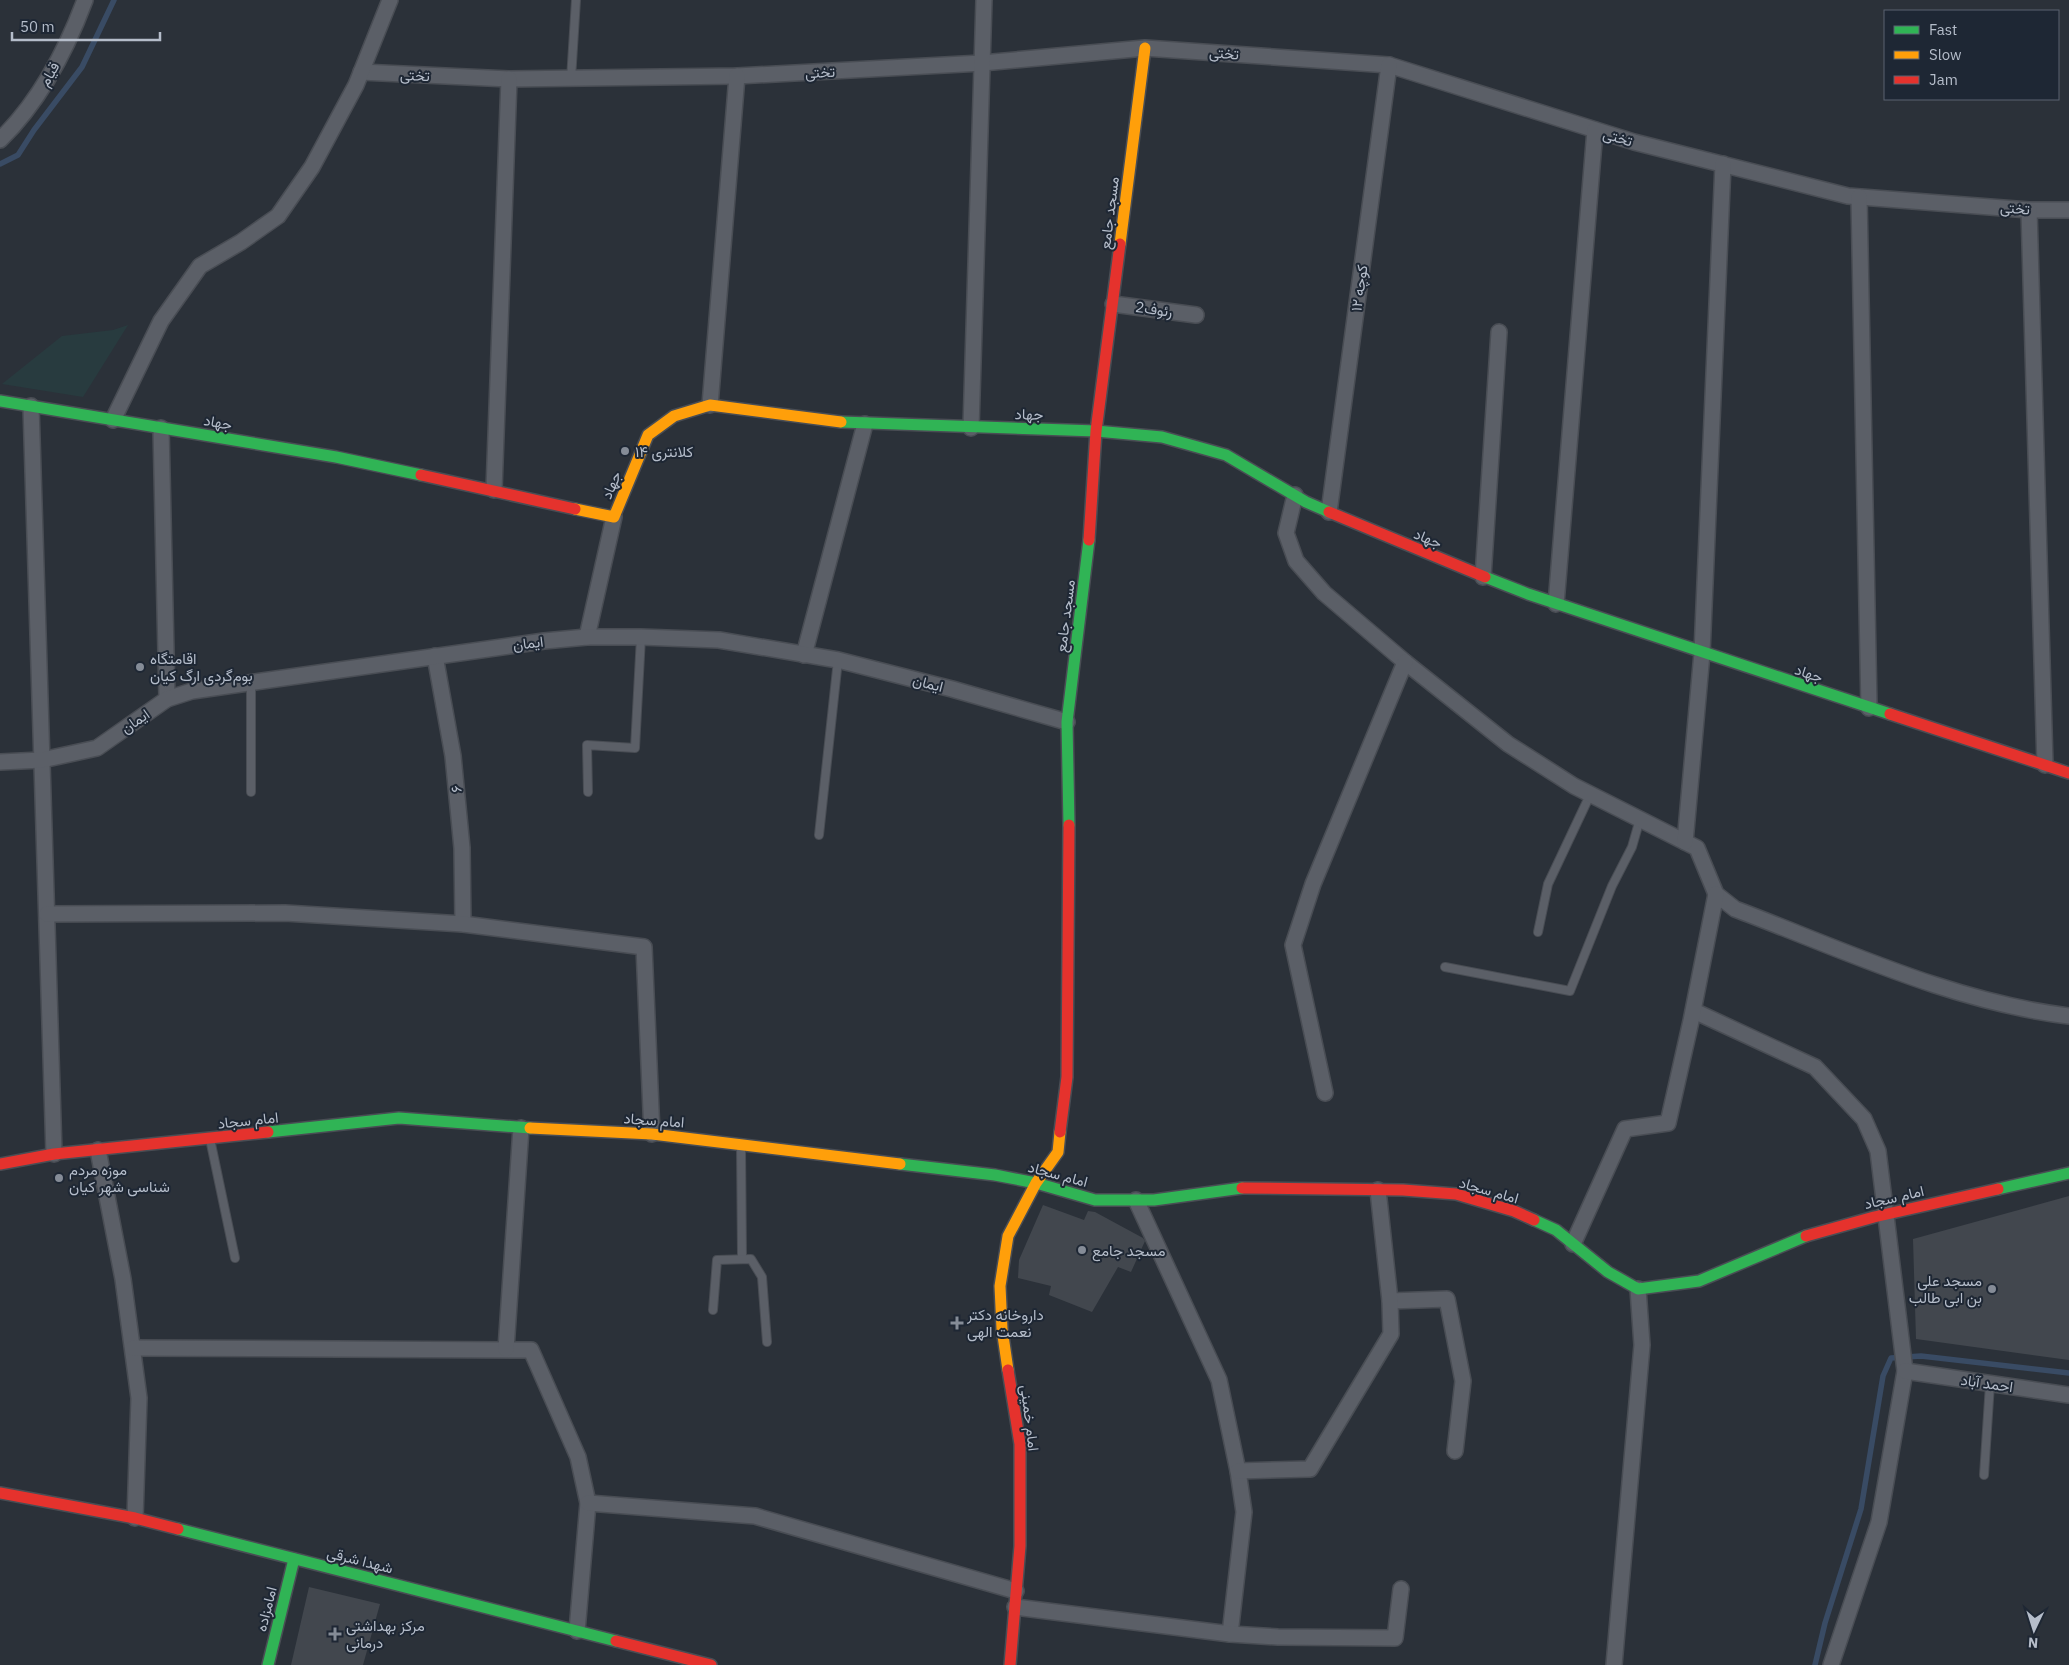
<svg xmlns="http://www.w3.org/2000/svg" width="2069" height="1665" viewBox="0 0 2069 1665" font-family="'IBM Plex Sans',Vazirmatn,sans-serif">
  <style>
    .green { fill: #283b3f }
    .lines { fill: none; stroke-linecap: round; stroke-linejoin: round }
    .stream { stroke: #394b64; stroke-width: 5.5 }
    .building { fill: #42474e }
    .lane-casing { stroke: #494d54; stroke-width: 10 }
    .street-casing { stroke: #494d54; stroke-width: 18 }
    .fast-casing { stroke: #494d54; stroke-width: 14 }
    .slow-casing { stroke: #494d54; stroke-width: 14 }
    .jam-casing { stroke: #494d54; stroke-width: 14 }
    .lane { stroke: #5b5f67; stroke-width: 8 }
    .street { stroke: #5b5f67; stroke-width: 15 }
    .fast { stroke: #30b455; stroke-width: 11 }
    .slow { stroke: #ff9f0a; stroke-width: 11 }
    .jam { stroke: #e5322d; stroke-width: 11 }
    .poi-dot { fill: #858c97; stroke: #1e2734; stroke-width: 2 }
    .labels { text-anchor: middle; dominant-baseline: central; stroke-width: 4; stroke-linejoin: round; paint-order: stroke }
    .street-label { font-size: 15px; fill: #b5bdca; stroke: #1e2734 }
    .poi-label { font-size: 15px; fill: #b5bdca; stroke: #1e2734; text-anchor: start }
  </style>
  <rect width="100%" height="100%" fill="#2b3139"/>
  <!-- green -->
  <path class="green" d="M128,325L83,397L2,384L62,336L113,330Z"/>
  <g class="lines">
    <!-- stream -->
    <g class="stream">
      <path d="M0,164L18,155L34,130L82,67L114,0"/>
      <path d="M1815,1665L1825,1623L1861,1509L1883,1376L1891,1358L1921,1356L2069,1373"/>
    </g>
  </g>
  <!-- building -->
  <g class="building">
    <path d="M2069,1196V1360L1916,1339L1913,1239Z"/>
    <path d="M1043,1205L1084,1220L1088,1211L1095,1212L1143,1238L1145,1241L1131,1272L1118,1267L1092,1312L1049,1295L1051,1286L1018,1278L1019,1260Z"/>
    <path d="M309,1587L380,1604L363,1665H291Z"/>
  </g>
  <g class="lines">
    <defs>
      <g id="lane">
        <path d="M571,79L576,0"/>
        <path d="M251,682V792"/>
        <path d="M588,792L587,745L635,748L641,637"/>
        <path d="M819,835L838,660"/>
        <path d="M1538,932L1548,884L1590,795"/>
        <path d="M1445,967L1570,991L1612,886L1632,847L1640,819"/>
        <path d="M210,1139L235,1258"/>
        <path d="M741,1146L742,1258"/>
        <path d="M713,1310L717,1260L751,1259L762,1277L767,1342"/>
        <path d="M1984,1475L1990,1384"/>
      </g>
      <g id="street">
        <path d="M361,72L509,79L737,76L982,63L1145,48L1389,65L1634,142L1848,196L2029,210H2069"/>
        <path d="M0,140C39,102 66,51 85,0"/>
        <path d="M1859,197L1869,708"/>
        <path d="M2029,210L2045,765"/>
        <path d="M1113,304L1196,315"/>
        <path d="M710,405L737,76"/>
        <path d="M31,406L54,1154"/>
        <path d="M113,420L161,321L200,266L241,242L278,216L312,167L356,85L390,0"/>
        <path d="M161,428L167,699"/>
        <path d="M971,428L984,0"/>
        <path d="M494,490L509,79"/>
        <path d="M1295,495L1286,533L1296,561L1324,593L1405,662L1508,744L1574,786L1697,848L1716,894L1735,909C1844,950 1952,1002 2069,1016"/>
        <path d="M1329,512L1389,65"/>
        <path d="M1483,577L1499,332"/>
        <path d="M1556,604L1595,130"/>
        <path d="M587,637L614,517"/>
        <path d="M804,655L865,424"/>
        <path d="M435,656L453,756L462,848L463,924"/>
        <path d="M0,762L42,760L97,748L167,699L192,691L544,641L587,637H641L719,640L838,660L952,689L1067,722"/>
        <path d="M1685,842L1702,653L1723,164"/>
        <path d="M47,914L285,913L463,924L644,947L652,1134"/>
        <path d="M1694,1011L1815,1067L1864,1119L1878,1151L1905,1371L1879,1522L1831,1665"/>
        <path d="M1325,1093L1293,945L1313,884L1405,662"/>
        <path d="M98,1150L123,1279L139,1398L135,1518"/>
        <path d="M1136,1200L1219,1380L1238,1471L1244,1512L1230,1634"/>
        <path d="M1573,1244L1625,1129L1668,1123L1691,1021L1716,894"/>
        <path d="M1390,1301L1447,1299L1463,1381L1455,1451"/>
        <path d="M133,1348L531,1350L578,1457L588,1503L577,1631"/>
        <path d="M506,1349L521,1128"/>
        <path d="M1905,1371L2069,1395"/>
        <path d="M1238,1471L1310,1469L1391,1334L1390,1301L1378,1190"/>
        <path d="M588,1503L755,1516L1016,1591"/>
        <path d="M1015,1607L1230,1634L1278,1637L1395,1638L1401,1589"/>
        <path d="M1614,1665L1642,1345L1638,1289"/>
      </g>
      <g id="fast">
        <path d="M0,401L336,457L421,475"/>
        <path d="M841,422L1096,431L1162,437L1226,455L1306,502L1329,512"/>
        <path d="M1485,577L1528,594L1890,714"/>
        <path d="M1069,825L1067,722L1089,540"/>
        <path d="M268,1132L399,1118L530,1128"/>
        <path d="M900,1164L995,1175L1036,1183L1095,1200H1154L1242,1188"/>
        <path d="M1998,1189L2069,1173"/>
        <path d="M1534,1220L1556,1230L1608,1272L1638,1289L1699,1281L1806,1236"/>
        <path d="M178,1529L616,1641"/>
        <path d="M268,1665L294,1559"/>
      </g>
      <g id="slow">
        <path d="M1120,244L1145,48"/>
        <path d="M575,509L614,517L648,435L674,416L710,405L841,422"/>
        <path d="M530,1128L652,1134L900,1164"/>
        <path d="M1008,1370L1002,1329L1000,1286L1008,1236L1036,1183L1058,1152L1060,1132"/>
      </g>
      <g id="jam">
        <path d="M421,475L575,509"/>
        <path d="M1329,512L1485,577"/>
        <path d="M1089,540L1096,431L1120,244"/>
        <path d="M1890,714L2069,773"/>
        <path d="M1060,1132L1067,1077L1069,825"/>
        <path d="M0,1164L54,1154L268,1132"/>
        <path d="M1242,1188L1403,1190L1456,1194L1514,1211L1534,1220"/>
        <path d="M1806,1236L1874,1217L1998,1189"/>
        <path d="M1008,1370L1020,1444V1546L1010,1665"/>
        <path d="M0,1493L135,1518L178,1529"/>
        <path d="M616,1641L711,1665"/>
      </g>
    </defs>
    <!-- lane casing -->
    <use href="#lane" class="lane-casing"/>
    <!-- street casing -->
    <use href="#street" class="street-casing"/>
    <!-- fast casing -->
    <use href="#fast" class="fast-casing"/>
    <!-- slow casing -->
    <use href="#slow" class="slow-casing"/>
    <!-- jam casing -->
    <use href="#jam" class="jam-casing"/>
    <!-- lane -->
    <use href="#lane" class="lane"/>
    <!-- street -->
    <use href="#street" class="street"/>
    <!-- fast -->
    <use href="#fast" class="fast"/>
    <!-- slow -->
    <use href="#slow" class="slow"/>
    <!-- jam -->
    <use href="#jam" class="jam"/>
  </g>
  <!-- markers -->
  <g class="poi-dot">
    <circle cx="625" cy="451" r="5"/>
    <circle cx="140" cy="667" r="5"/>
    <circle cx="59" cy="1178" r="5"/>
    <circle cx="1082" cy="1250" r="5"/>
    <circle cx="1992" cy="1289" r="5"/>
    <path d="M954.5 1315.5h5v5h5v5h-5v5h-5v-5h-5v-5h5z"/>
    <path d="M332.5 1626.5h5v5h5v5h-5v5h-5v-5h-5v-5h5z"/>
  </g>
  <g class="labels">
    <!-- street labels -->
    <g class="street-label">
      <text transform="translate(1224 53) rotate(4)">تختی</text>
      <text transform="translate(820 72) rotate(-3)">تختی</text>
      <text transform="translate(49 74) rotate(-60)">قیام</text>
      <text transform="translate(415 75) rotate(3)">تختی</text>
      <text transform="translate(1618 137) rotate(17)">تختی</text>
      <text transform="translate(2015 208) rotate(4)">تختی</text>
      <text transform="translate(1109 213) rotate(-83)">مسجد جامع</text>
      <text transform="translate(1359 288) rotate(-82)">کوچه ۱۲</text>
      <text transform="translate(1154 309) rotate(8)">رئوف2</text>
      <text transform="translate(1029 414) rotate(1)">جهاد</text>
      <text transform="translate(218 422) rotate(10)">جهاد</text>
      <text transform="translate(611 485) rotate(-67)">جهاد</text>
      <text transform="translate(1428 538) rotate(22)">جهاد</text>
      <text transform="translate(1065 616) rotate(-83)">مسجد جامع</text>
      <text transform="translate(528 643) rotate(-7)">ایمان</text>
      <text transform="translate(1809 673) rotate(18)">جهاد</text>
      <text transform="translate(928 683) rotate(14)">ایمان</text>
      <text transform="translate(135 721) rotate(-35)">ایمان</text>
      <text transform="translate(456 789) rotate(-96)">۶</text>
      <text transform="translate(248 1120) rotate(-6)">امام سجاد</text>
      <text transform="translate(654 1120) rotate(4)">امام سجاد</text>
      <text transform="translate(1058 1174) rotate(15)">امام سجاد</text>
      <text transform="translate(1489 1190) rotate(16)">امام سجاد</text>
      <text transform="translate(1894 1197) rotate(-13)">امام سجاد</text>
      <text transform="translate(1987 1383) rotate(8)">احمد آباد</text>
      <text transform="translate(1030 1418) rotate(83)">امام خمینی</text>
      <text transform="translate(360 1560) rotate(14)">شهدا شرقی</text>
      <text transform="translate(266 1609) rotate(-76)">امامزاده</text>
    </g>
    <!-- poi labels -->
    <g class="poi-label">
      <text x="635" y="451">کلانتری ۱۴</text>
      <text x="150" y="658">اقامتگاه<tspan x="150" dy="17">بوم‌گردی ارگ کیان</tspan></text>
      <text x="69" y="1169">موزه مردم<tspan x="69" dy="17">شناسی شهر کیان</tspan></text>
      <text x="1092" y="1250">مسجد جامع</text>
      <text x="1982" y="1280" text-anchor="end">مسجد علی<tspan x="1982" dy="17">بن ابی طالب</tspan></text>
      <text x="967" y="1314">داروخانه دکتر<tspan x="967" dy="17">نعمت الهی</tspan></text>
      <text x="346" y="1625">مرکز بهداشتی<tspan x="346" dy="17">درمانی</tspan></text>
    </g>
  </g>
  <!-- legend -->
  <rect x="1884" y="10" width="175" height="90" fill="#1e2734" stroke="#5a6370"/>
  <rect x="1894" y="26" width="25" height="8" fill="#30b455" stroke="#5a6370"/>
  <text x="1929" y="35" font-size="15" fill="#b5bdca">Fast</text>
  <rect x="1894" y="51" width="25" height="8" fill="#ff9f0a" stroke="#5a6370"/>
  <text x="1929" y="60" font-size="15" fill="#b5bdca">Slow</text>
  <rect x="1894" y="76" width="25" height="8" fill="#e5322d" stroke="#5a6370"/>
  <text x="1929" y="85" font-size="15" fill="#b5bdca">Jam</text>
  <!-- north arrow -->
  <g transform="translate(2034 1630) rotate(184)" stroke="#1e2734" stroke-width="4" paint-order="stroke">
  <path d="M0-4L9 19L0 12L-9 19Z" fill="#b5bdca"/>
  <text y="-8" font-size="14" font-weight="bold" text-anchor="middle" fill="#b5bdca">N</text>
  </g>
  <!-- scale -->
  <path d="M12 32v8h148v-8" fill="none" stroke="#b5bdca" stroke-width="2.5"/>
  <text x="20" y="32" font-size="15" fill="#b5bdca" stroke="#1e2734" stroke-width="4" paint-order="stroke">50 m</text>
</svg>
